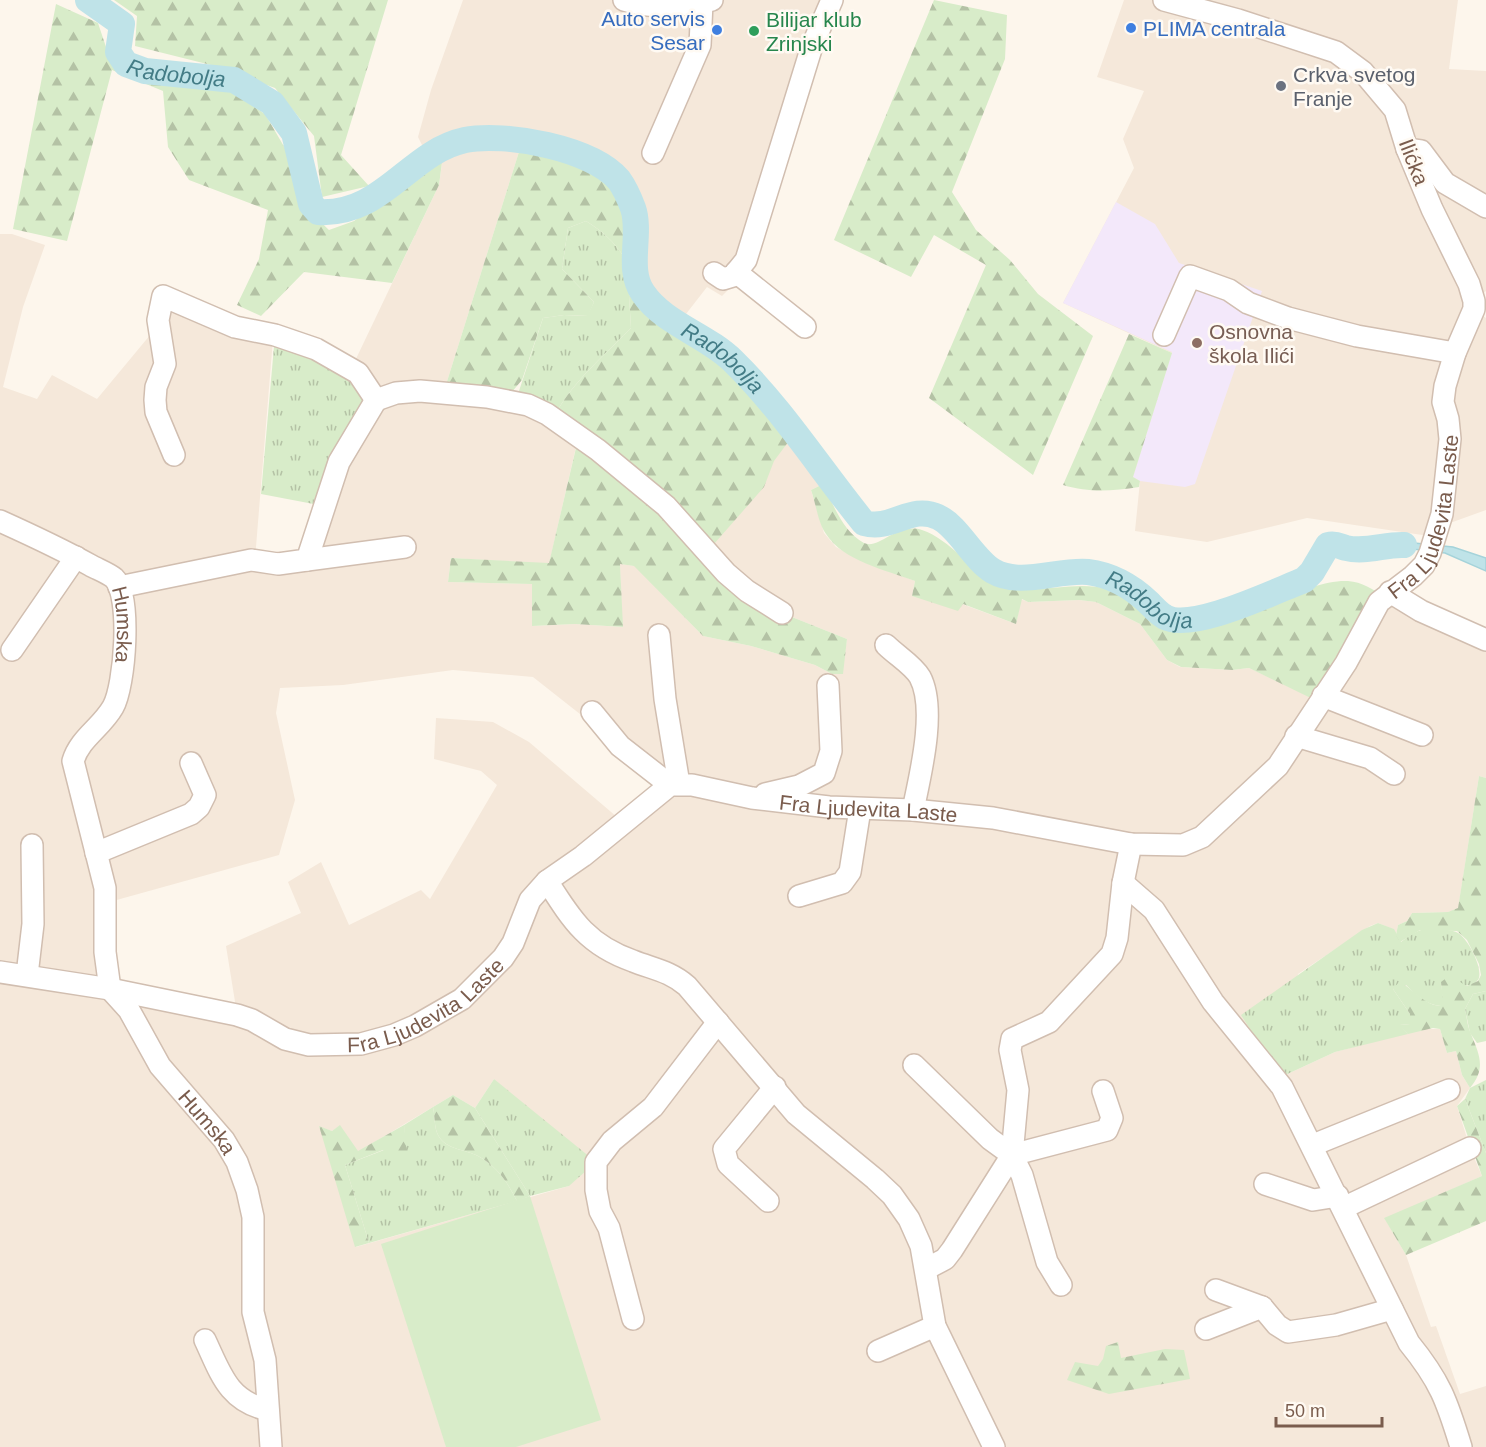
<svg xmlns="http://www.w3.org/2000/svg" width="1486" height="1447" viewBox="0 0 1486 1447" font-family="Helvetica,sans-serif">
  <style>
    .residential { fill: #f5e8da; fill-rule: evenodd }
    .education { fill: #f3e8fa }
    .grass { fill: url(#grass-tufts) }
    .forest { fill: url(#forest-firs) }
    .garden { fill: #d8ecc9 }
    .water { fill: #bfe3e8; stroke: #a5d3da; stroke-width: 1.5 }
    .lines { fill: none; stroke-linecap: round; stroke-linejoin: round }
    .river { stroke: #bfe3e8; stroke-width: 26 }
    .minor-casing { stroke: #d1beb0; stroke-width: 24 }
    .minor { stroke: #fff; stroke-width: 21 }
    .shop-dot { fill: #3f7fe0; stroke: #fffaf3; stroke-width: 2 }
    .leisure-dot { fill: #2e9e5b; stroke: #fffaf3; stroke-width: 2 }
    .worship-dot { fill: #6b7280; stroke: #fffaf3; stroke-width: 2 }
    .education-dot { fill: #8d6e63; stroke: #fffaf3; stroke-width: 2 }
    .labels { text-anchor: middle; dominant-baseline: central; stroke-width: 5; stroke-linejoin: round; paint-order: stroke }
    .shop-label { font-size: 21px; fill: #366cbe; stroke: #fffaf3; text-anchor: end }
    .leisure-label { font-size: 21px; fill: #27864d; stroke: #fffaf3; text-anchor: start }
    .worship-label { font-size: 21px; fill: #5b616d; stroke: #fffaf3; text-anchor: start }
    .street-label { font-size: 21px; fill: #7a5c4d; stroke: #fffaf3 }
    .education-label { font-size: 21px; fill: #785e54; stroke: #fffaf3; text-anchor: start }
    .water-label { font-size: 22px; font-style: italic; fill: #437c86; stroke: #fffaf3 }
  </style>
  <defs>
    <pattern id="grass-tufts" width="24" height="20" patternUnits="userSpaceOnUse" patternTransform="scale(1.5)"><rect width="24" height="20" fill="#d8ecc9"/><path d="M3 7l-1-3M5 7V3M7 7l1-3M15 17l-1-3M17 17v-4M19 17l1-3" fill="none" stroke="#b4c2a5"/></pattern>
    <pattern id="forest-firs" width="22" height="20" patternUnits="userSpaceOnUse" patternTransform="scale(1.5)"><rect width="22" height="20" fill="#d8ecc9"/><path d="M5 1l3.5 6h-7zM16 11l3.5 6h-7z" fill="#b4c2a5"/></pattern>
  </defs>
  <rect width="100%" height="100%" fill="#fdf6ec"/>
  <!-- residential -->
  <g class="residential">
    <path d="M463,0H831L748,270L722,296L707,287L679,323L643,294L637,281L634,210L523,139L444,391L531,406L579,434L549,564L451,558L448,582L532,584V626L575,624L622,627L620,564L635,566L703,636L751,646L815,665L832,674L845,653L847,639L782,613L666,506L790,440L823,484L811,490L824,533L836,547L858,559L915,581L912,596L962,604L1016,624L1021,599L1028,602L1079,600L1096,602L1140,624L1167,660L1180,667L1232,670L1249,668L1319,701L1390,592L1486,633V778L1479,776L1458,909L1448,912L1412,913L1407,921L1398,925L1396,935L1393,929L1378,923L1370,926L1298,974L1281,1077L1335,1052L1421,1029H1440L1447,1053L1456,1051L1462,1075L1470,1088L1457,1106L1470,1148L1482,1176L1385,1219L1406,1255L1431,1327L1436,1326L1460,1394L1486,1386V1447H0V234H12L45,245L23,307L3,387L37,399L52,375L97,399L180,299L273,339L255,559L309,552L354,363L439,185L444,149L428,157L418,137L431,90ZM453,670L533,677L670,785L624,823L529,742L493,722L436,718L434,759L481,771L497,785L430,899L421,890L349,925L321,862L288,882L301,913L226,946L237,1014L123,992L116,976L113,901L279,855L295,800L276,713L280,688L343,685ZM494,1079L569,1186L356,1247L320,1127L332,1131L340,1126L358,1152L453,1095L475,1108Z"/>
    <path d="M1124,0H1458L1449,69L1486,71V291L1474,301V310L1486,318V510L1439,527L1436,537L1307,518L1207,542L1135,531L1140,481L1133,477L1172,353L1063,303L1134,168L1123,139L1144,91L1097,77Z"/>
  </g>
  <!-- education -->
  <path class="education" d="M1116,202L1155,224L1179,263L1262,291L1195,484L1185,487L1140,481L1133,477L1172,352L1063,303Z"/>
  <!-- grass -->
  <g class="grass">
    <path d="M586,221C612,237 624,253 637,281L629,296L631,328C604,356 574,380 555,415L518,394L543,318L564,315L587,316L594,302L562,269L568,228Z"/>
    <path d="M275,335L368,390L324,506L261,494Z"/>
    <path d="M1378,923L1394,929L1401,942C1406,938 1414,932 1421,930C1429,928 1452,929 1458,933C1468,938 1486,973 1477,981C1468,990 1452,984 1441,982L1444,1006C1427,1006 1417,996 1406,985L1393,989L1410,1014V1024L1400,1025L1408,1034L1335,1052L1281,1077L1241,1015L1362,930Z"/>
    <path d="M1486,991V1041L1477,1043L1470,1033L1465,1009L1473,994Z"/>
    <path d="M494,1079L596,1162L569,1186L530,1196L475,1108Z"/>
    <path d="M1486,1080V1153L1465,1099L1470,1088Z"/>
    <path d="M433,1107C435,1115 434,1128 438,1135C446,1150 465,1149 478,1156C497,1166 508,1183 517,1201L369,1243L345,1165L384,1150L405,1148L404,1125Z"/>
  </g>
  <!-- forest -->
  <g class="forest">
    <path d="M114,0H388L341,155L369,186L322,197L314,136L275,88L211,65L135,46L137,16Z"/>
    <path d="M934,0L1007,15L1005,59L952,192L976,230L1010,260L1038,294L1093,336L1033,475L929,398L986,265L934,235L911,277L834,240Z"/>
    <path d="M56,4L98,23L107,50L122,68L165,82L230,91L265,114L289,155L303,205L329,230L354,221L443,155L439,185L392,283L304,272L261,316L237,305L259,259L268,210L189,180L168,147L163,91L112,70L67,241L13,229Z"/>
    <path d="M523,139L585,157L619,180L634,210L637,281L643,294L663,312L731,359L795,433L774,461L764,487L707,552L782,613L847,639L843,674H832L815,665L751,646L703,636L634,566L620,564L623,627L575,624L532,626V584L448,582L451,558L549,563L579,435L555,415C574,380 604,356 631,328L629,296L637,281C624,253 612,237 586,221L568,228L562,269L594,302L588,316L564,315L543,318L522,380L505,400L444,391Z"/>
    <path d="M1129,334L1172,353L1133,477L1140,481L1139,487C1112,491 1090,493 1063,485Z"/>
    <path d="M823,484C833,504 843,532 864,543C879,550 897,522 922,530C951,540 970,570 997,582C1032,598 1071,579 1108,589C1118,591 1132,599 1140,606C1146,610 1150,618 1157,621C1165,625 1183,629 1192,629C1200,629 1210,624 1218,622C1253,612 1314,579 1348,581C1362,582 1373,589 1384,597L1319,702L1249,668L1232,670L1181,667L1167,660L1140,624L1096,602L1079,600L1028,602L1022,599L1016,624L963,604L958,611L912,596L915,581C886,570 843,561 826,534C818,523 816,504 811,490Z"/>
    <path d="M1479,776L1486,778V991L1473,994L1465,1009C1467,1017 1467,1026 1471,1034C1480,1056 1486,1069 1470,1088L1462,1075L1456,1051L1447,1053L1440,1029L1433,1028L1408,1034L1399,1025L1410,1024V1014L1393,989L1399,982C1415,989 1423,1006 1443,1006L1441,982L1449,976L1467,986L1478,981L1481,975L1479,964L1467,940L1457,931L1420,930L1400,942L1396,935L1398,925L1407,921L1412,913L1448,912L1458,908Z"/>
    <path d="M453,1095L475,1108L530,1196L517,1201C508,1183 497,1166 478,1156C465,1149 446,1150 438,1135C434,1128 435,1115 433,1107Z"/>
    <path d="M1465,1099L1486,1153V1221L1406,1255L1384,1218L1482,1176L1457,1106Z"/>
    <path d="M340,1125L358,1151L404,1125L408,1160L395,1162L383,1150L345,1165L369,1243L355,1247L319,1126L332,1131Z"/>
    <path d="M1118,1342L1121,1358L1165,1349L1184,1350L1190,1379L1109,1394L1067,1380L1075,1362L1098,1366L1103,1359L1106,1346Z"/>
  </g>
  <!-- garden -->
  <path class="garden" d="M530,1196L601,1420L516,1447H446L381,1244Z"/>
  <!-- water -->
  <path class="water" d="M1385,540L1453,547L1486,558V571L1445,553L1405,548L1400,553L1370,555L1368,543Z"/>
  <g class="lines">
    <!-- river -->
    <path class="river" id="s1" d="M88,0L122,24L118,52L126,64L145,71L234,80L272,103L294,133L311,204L318,212C383,216 409,152 465,140C505,132 592,148 619,180C624,187 630,200 633,208C642,234 626,269 643,293C664,324 707,335 733,361C783,410 820,469 864,523C892,531 911,504 938,517C958,526 973,559 993,571C1020,587 1059,569 1088,572C1112,575 1131,586 1148,602C1153,607 1159,614 1165,617C1192,632 1275,591 1304,580L1312,572L1328,545C1336,543 1339,546 1346,548C1366,553 1385,544 1404,545"/>
    <defs>
      <g id="minor">
        <path d="M624,0C651,9 685,7 712,0"/>
        <path d="M1407,149L1421,151L1445,183L1486,207"/>
        <path d="M653,153L700,45L702,3"/>
        <path d="M736,272L805,327"/>
        <path d="M714,273L723,279L733,276L746,260L812,46L832,0"/>
        <path d="M1164,335L1190,276L1229,290L1248,303L1288,318L1357,336L1455,353"/>
        <path d="M174,455L156,412L155,400L156,387L165,364L158,320L163,296L235,327L275,335L316,349L358,373L376,400L396,393L420,391L487,397L528,405L547,414L598,450L666,506L726,573L747,591L782,613"/>
        <path id="s2" d="M0,521C31,535 61,549 90,565C97,569 108,573 114,578C132,595 125,686 113,707C101,728 80,738 73,761L105,888V952L110,989L129,1010L160,1066L224,1140L237,1162L247,1190L253,1217V1312L265,1360L271,1447"/>
        <path d="M307,560L405,547"/>
        <path d="M119,587L251,560L278,564L307,560L339,462L376,400"/>
        <path d="M1390,592L1421,611L1486,640"/>
        <path d="M659,635L665,699L679,784"/>
        <path d="M886,645C896,655 913,665 920,677C937,709 920,776 913,810"/>
        <path d="M12,650L76,557"/>
        <path d="M1323,696L1422,735"/>
        <path d="M592,712L620,746L670,785"/>
        <path d="M1296,736L1370,758L1394,774"/>
        <path d="M765,794L799,786L824,773L831,751L828,685"/>
        <path d="M96,853L191,814L199,807L205,795L191,763"/>
        <path d="M547,881C572,920 587,945 633,961C653,969 670,971 687,986L796,1114L875,1179L892,1195L909,1219L921,1246L935,1326L994,1447"/>
        <path d="M1123,883L1154,910L1213,1002L1282,1087L1409,1343C1440,1381 1447,1401 1461,1447"/>
        <path d="M799,896L842,883L850,872L860,809"/>
        <path id="s3" d="M0,972L110,989L237,1015L252,1020L285,1039L309,1045L361,1044L394,1035L415,1026L462,999L503,958L513,943L530,900L547,881L583,856L670,785H692L752,798L829,807L913,810L993,818L1131,844L1183,845L1202,837L1278,766L1346,663L1379,602L1413,576L1424,565L1430,553L1442,514L1450,439L1448,419L1443,402L1445,386L1455,353L1474,309V301L1469,284L1432,209L1407,149L1395,110L1363,72L1336,52L1238,20L1164,0"/>
        <path d="M27,975L33,924L32,845"/>
        <path d="M914,1065L990,1139L1012,1155L1022,1175L1047,1262L1061,1285"/>
        <path d="M1313,1145L1449,1090"/>
        <path d="M1012,1155L1107,1130L1112,1118L1103,1091"/>
        <path d="M1265,1184L1313,1200L1338,1196"/>
        <path d="M768,1201L728,1164L724,1149L775,1087"/>
        <path d="M1343,1208L1470,1148"/>
        <path d="M926,1269L945,1259L952,1250L1012,1155L1018,1090L1010,1050L1012,1039L1049,1022L1112,954L1117,938L1123,883L1131,844"/>
        <path d="M1216,1290L1262,1307L1277,1325L1288,1332L1336,1325L1392,1309"/>
        <path d="M633,1319L609,1228L600,1211L596,1190V1162L612,1141L653,1107L718,1022"/>
        <path d="M1206,1329L1262,1307"/>
        <path d="M205,1340C221,1374 228,1401 268,1410"/>
        <path d="M878,1351L935,1326"/>
      </g>
    </defs>
    <!-- minor casing -->
    <use href="#minor" class="minor-casing"/>
    <!-- minor -->
    <use href="#minor" class="minor"/>
  </g>
  <!-- markers -->
  <g class="shop-dot">
    <circle cx="1131" cy="28" r="6"/>
    <circle cx="717" cy="30" r="6"/>
  </g>
  <circle class="leisure-dot" cx="754" cy="31" r="6"/>
  <circle class="worship-dot" cx="1281" cy="86" r="6"/>
  <circle class="education-dot" cx="1197" cy="343" r="6"/>
  <g class="labels">
    <!-- shop labels -->
    <g class="shop-label">
      <text x="705" y="18">Auto servis<tspan x="705" dy="24">Sesar</tspan></text>
      <text x="1143" y="28" text-anchor="start">PLIMA centrala</text>
    </g>
    <!-- leisure labels -->
    <g class="leisure-label">
      <text x="766" y="19">Bilijar klub<tspan x="766" dy="24">Zrinjski</tspan></text>
    </g>
    <!-- worship labels -->
    <g class="worship-label">
      <text x="1293" y="74">Crkva svetog<tspan x="1293" dy="24">Franje</tspan></text>
    </g>
    <!-- street labels -->
    <g class="street-label">
      <text transform="translate(1414 162) rotate(69)">Ilićka</text>
      <text stroke="none"><textPath href="#s3" startOffset="1725">Fra Ljudevita Laste</textPath></text>
      <text stroke="none"><textPath href="#s2" startOffset="176">Humska</textPath></text>
      <text stroke="none"><textPath href="#s3" startOffset="987">Fra Ljudevita Laste</textPath></text>
      <text stroke="none"><textPath href="#s3" startOffset="447">Fra Ljudevita Laste</textPath></text>
      <text stroke="none"><textPath href="#s2" startOffset="726">Humska</textPath></text>
    </g>
    <!-- education labels -->
    <g class="education-label">
      <text x="1209" y="331">Osnovna<tspan x="1209" dy="24">škola Ilići</tspan></text>
    </g>
    <!-- water labels -->
    <g class="water-label">
      <text stroke="none"><textPath href="#s1" startOffset="136">Radobolja</textPath></text>
      <text stroke="none"><textPath href="#s1" startOffset="912">Radobolja</textPath></text>
      <text stroke="none"><textPath href="#s1" startOffset="1450">Radobolja</textPath></text>
    </g>
  </g>
  <!-- scale -->
  <path d="M1276 1417v9h106v-9" fill="none" stroke="#7a5c4d" stroke-width="3"/>
  <text x="1285" y="1417" font-size="18" fill="#7a5c4d" stroke="#fffaf3" stroke-width="4.5" paint-order="stroke">50 m</text>
</svg>
